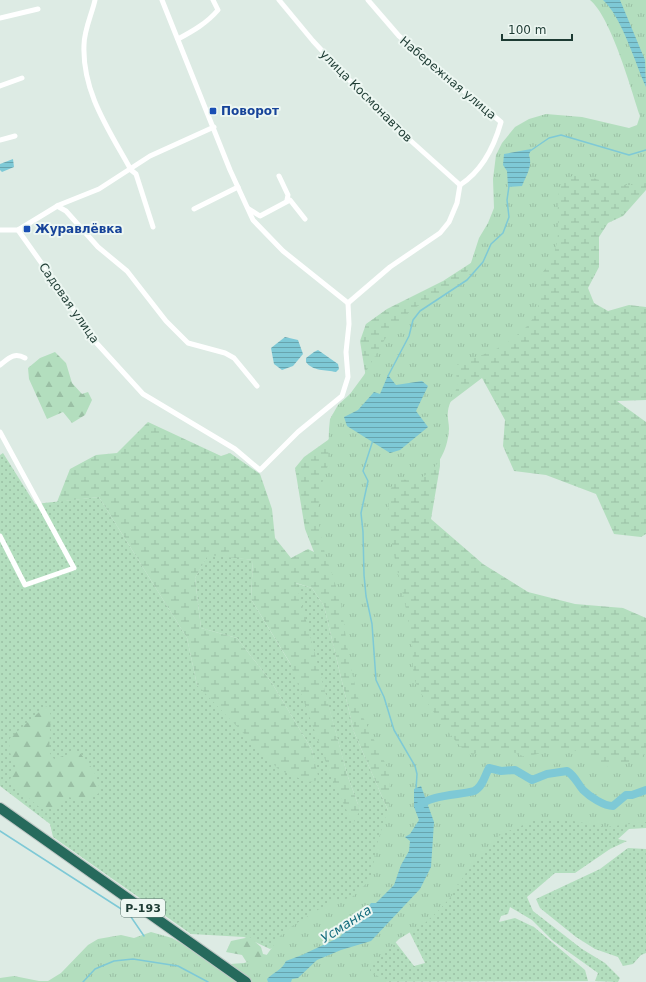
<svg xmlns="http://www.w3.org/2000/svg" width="646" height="982" viewBox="0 0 646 982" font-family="'DejaVu Sans',sans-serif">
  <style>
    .grass { fill: url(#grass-dots) }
    .forest { fill: url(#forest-firs) }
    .wetland { fill: url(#wetland-marsh) }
    .park { fill: url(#park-tufts) }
    .water { fill: url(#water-rules) }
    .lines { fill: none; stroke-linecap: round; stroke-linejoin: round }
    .stream { stroke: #7ec9d6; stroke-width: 1.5 }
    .river { stroke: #7ec9d6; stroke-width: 8 }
    .highway-casing { stroke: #c0c8c6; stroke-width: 12 }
    .street { stroke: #fff; stroke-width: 5 }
    .highway { stroke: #266a5c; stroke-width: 10 }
    .transit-dot { fill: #1a4fb4; stroke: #edf7f2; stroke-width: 1.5 }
    .labels { text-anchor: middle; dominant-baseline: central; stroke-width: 4; stroke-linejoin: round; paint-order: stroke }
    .shield { fill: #edf7f2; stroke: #5b736c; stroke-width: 1 }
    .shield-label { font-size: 11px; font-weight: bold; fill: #1d3b33 }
    .street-label { font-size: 12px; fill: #1d3b33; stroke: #edf7f2 }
    .transit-label { font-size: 12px; font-weight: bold; fill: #164399; stroke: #edf7f2; text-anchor: start }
    .water-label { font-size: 13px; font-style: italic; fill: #126b7c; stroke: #edf7f2 }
  </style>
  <defs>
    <pattern id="grass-dots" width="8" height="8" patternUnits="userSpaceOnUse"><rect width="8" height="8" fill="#b3debe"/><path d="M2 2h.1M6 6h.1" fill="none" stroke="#9abfa4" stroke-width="1.8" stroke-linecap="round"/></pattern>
    <pattern id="forest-firs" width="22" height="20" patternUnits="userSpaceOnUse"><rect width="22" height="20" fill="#b3debe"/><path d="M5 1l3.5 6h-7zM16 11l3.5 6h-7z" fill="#9abfa4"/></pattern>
    <pattern id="wetland-marsh" width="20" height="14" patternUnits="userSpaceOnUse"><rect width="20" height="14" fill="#b3debe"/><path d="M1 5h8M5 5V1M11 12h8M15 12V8" fill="none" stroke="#9abfa4"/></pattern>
    <pattern id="park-tufts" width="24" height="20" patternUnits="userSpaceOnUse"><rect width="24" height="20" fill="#b3debe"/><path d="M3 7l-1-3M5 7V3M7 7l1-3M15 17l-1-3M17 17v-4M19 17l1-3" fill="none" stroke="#9abfa4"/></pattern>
    <pattern id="water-rules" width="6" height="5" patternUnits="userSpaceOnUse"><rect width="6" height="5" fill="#7ec9d6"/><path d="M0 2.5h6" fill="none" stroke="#67a4ae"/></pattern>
  </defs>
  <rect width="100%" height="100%" fill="#ddebe4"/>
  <!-- grass -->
  <g class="grass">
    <path d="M3,453L35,504L99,497L187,638L197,685L318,780L312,750L272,683L237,638L201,628L195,578L208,554L253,560L251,599L291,665L360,810L347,774L295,583L312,588L324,606L354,732L390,815L382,887L270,949L244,937L191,934L53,837L50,824L0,786V455Z"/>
    <path d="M646,812V828L629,829L618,839L627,841L610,849L575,873H555L527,897L533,911L582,949L605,963L620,978L618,982L595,981L598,973L552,940L532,920L510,907L508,914L501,916L499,922L515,918L534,927L585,970L588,981L363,982L355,959L390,935L414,966L425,963L408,929L458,855L537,813Z"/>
    <path d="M628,848L646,849V953L641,955L633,964L623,966L618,957L595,949L576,937L540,908L536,899L600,869Z"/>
  </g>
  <!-- forest -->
  <g class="forest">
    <path d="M55,352L66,363L72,383L82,394L88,392L92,400L85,415L72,423L63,412L47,419L29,379L28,368L40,358Z"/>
    <path d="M46,706L51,715L49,752L54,759L78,751C88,762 101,777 99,793L86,802L65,796L57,809L39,807L9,781L16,768L9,750L10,738Z"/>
    <path d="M250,937L261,947L263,954L276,957L249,966L242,955L226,952L231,941Z"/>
  </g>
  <!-- wetland -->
  <path class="wetland" d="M646,156V190L623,216L608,223L599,237V267L588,288L594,303L608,311L629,305L646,307V400L617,401L646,422V534L641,537L614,534L596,494L546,475L514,471L503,446L505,420L482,378L449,403L440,446V466L431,519L483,564L528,592L575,604L623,608L646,618V807L390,815L354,732L324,606L312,588L296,583L347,774L360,810L353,824L332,779L290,663L251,599L253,560L208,555L195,578L201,628L237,638L272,683L312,750L319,780L308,782L279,770L197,685L187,638L99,497L57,502L70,469L96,455L117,453L148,422L221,456L230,453L260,474L272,509L275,538L291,558L308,549L314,552L305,529L295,468L304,457L335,435L366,378L360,341L366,324L387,309L443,281L477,259L508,187Z"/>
  <!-- park -->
  <path class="park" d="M590,0H646V183C635,185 624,186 613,184C598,181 581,170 566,179C554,187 559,217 558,231C558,242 555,255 548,265C546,269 541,273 540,277C538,284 541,297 538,307C532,329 503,348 482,355C476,358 462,358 458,365C454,371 458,379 457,386C455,395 449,402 448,411C447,417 449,423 449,429C448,450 436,475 414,480C408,481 402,479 396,478C378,502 398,571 404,599C407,614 410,629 412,644C414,657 411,674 417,686C423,699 459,749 470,755L489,749L516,753L525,757L554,750H574L588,757L603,770L613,763H637L642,758L646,749V822L606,827L573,821L550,820L533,821L501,834L474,860L450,898L439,910L425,923L399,939L371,967L370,971L387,982H0V978L14,976L39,981H48L61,973L88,945L98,939L121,935L134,938L151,932L172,938L193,950L230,964L244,963L266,956L280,936L289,928L332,901L351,898L371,879L376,847L389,806L390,778L388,769L363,717L350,665L340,598L325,554L320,532L318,512L320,490L328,465L329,429L330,419L338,405L350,394L364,375L385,339L401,320L413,309L462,280L469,269L479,238L488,223L494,208L493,179L496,155L502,143L515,127L529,119L546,114L582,117L629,128L637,125L640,116C631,89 611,17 590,0Z"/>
  <!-- water -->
  <g class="water">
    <path d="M603,0H620L645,60L646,87C635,63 622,17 603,0Z"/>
    <path d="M531,149L529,155C533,166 526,176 522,186L508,187L507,171L503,165L504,154Z"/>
    <path d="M13,159L14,167L2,172L0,170V164Z"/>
    <path d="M285,337L298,340L303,354L293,366L282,370L274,364L271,348Z"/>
    <path d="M318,350L338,364L339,369L336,372C326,370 312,371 306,362V358L314,352Z"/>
    <path d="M388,375L396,385L422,381L428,386L416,411L428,427L400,450L390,453L347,426L344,417L358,410L374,392L380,394Z"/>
    <path d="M421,786L434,822L431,867L420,889L371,941L341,950L317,960L298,978L292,979L291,982H268L267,979C274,972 282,970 286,961L302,955L340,937L355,917L362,915L371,903H376L394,885L401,865L409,851L410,841L405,837L410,834L419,820L414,807V789Z"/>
  </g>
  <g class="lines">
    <!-- stream -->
    <g class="stream">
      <path d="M530,151L549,138L561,135L629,155L646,150"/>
      <path d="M388,376L409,336L413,320L420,311L467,280L483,262L491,244L503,233L509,217L507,200L509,186"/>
      <path d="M373,440L363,471L368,481L361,513L363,532L364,575L366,596L372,624L376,680L384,697L394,730L415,766L417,774L416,790"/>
      <path d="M0,831L129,914L144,936"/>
      <path d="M83,982L95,969L114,961L133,959L178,966L208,982"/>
    </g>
    <!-- river -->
    <path class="river" d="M419,807C427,795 461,795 474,791C483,787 485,775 489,768L501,771L515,770L532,780L547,774L567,771C575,776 577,783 583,790C590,797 604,806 613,806L626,795H632L646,790"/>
    <defs>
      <path id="highway" d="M0,808L246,982"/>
    </defs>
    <!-- highway casing -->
    <use href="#highway" class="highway-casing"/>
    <!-- street -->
    <g class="street">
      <path d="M95,0C92,14 84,30 84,45C82,92 109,130 131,170L136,174L153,227"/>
      <path d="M162,0L230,170L253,220L283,251L348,303"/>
      <path d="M279,0L313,41L381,114L460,185"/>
      <path d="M368,0L399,36L501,122C494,147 482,171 460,185"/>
      <path d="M0,18L38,9"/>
      <path d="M178,39C193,31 207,23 218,10L213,0"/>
      <path d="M0,86L22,78"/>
      <path d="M0,140L15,136"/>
      <path d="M279,176L288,195L287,200"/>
      <path d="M57,206L66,211L98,247L127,271L166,321L188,343L225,353L234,358L257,386"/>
      <path d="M194,209L238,187"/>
      <path d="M249,209L260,216L290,200L305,219"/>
      <path d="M0,230H18L59,205L99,189L150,156L214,127"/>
      <path d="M18,230L69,302L91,337L143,394L235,449L260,470L298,432L342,396L348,377L346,352L349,324L348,303"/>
      <path d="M348,303L390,267L440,233L449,222L457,203L460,185"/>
      <path d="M0,365C9,358 14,352 25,358"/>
      <path d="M0,432L74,568L25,585L0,536"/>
    </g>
    <!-- highway -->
    <use href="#highway" class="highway"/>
  </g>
  <!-- markers -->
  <g class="transit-dot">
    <rect x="209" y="107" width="8" height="8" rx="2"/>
    <rect x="23" y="225" width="8" height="8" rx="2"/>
  </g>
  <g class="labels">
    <!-- shield labels -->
    <rect class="shield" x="121" y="899" width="44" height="18" rx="3"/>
    <g class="shield-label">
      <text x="143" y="908">Р-193</text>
    </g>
    <!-- street labels -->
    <g class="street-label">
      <text transform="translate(448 78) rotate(40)">Набережная улица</text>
      <text transform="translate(366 96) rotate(45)">улица Космонавтов</text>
      <text transform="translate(69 303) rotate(55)">Садовая улица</text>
    </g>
    <!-- transit labels -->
    <g class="transit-label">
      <text x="221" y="111">Поворот</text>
      <text x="35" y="229">Журавлёвка</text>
    </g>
    <!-- water labels -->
    <g class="water-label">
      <text transform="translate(346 924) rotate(-33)">Усманка</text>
    </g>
  </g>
  <!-- scale -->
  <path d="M502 34v6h70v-6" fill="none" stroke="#1d3b33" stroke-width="2"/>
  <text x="508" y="34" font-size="12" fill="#1d3b33" stroke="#edf7f2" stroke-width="3" paint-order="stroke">100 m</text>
</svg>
